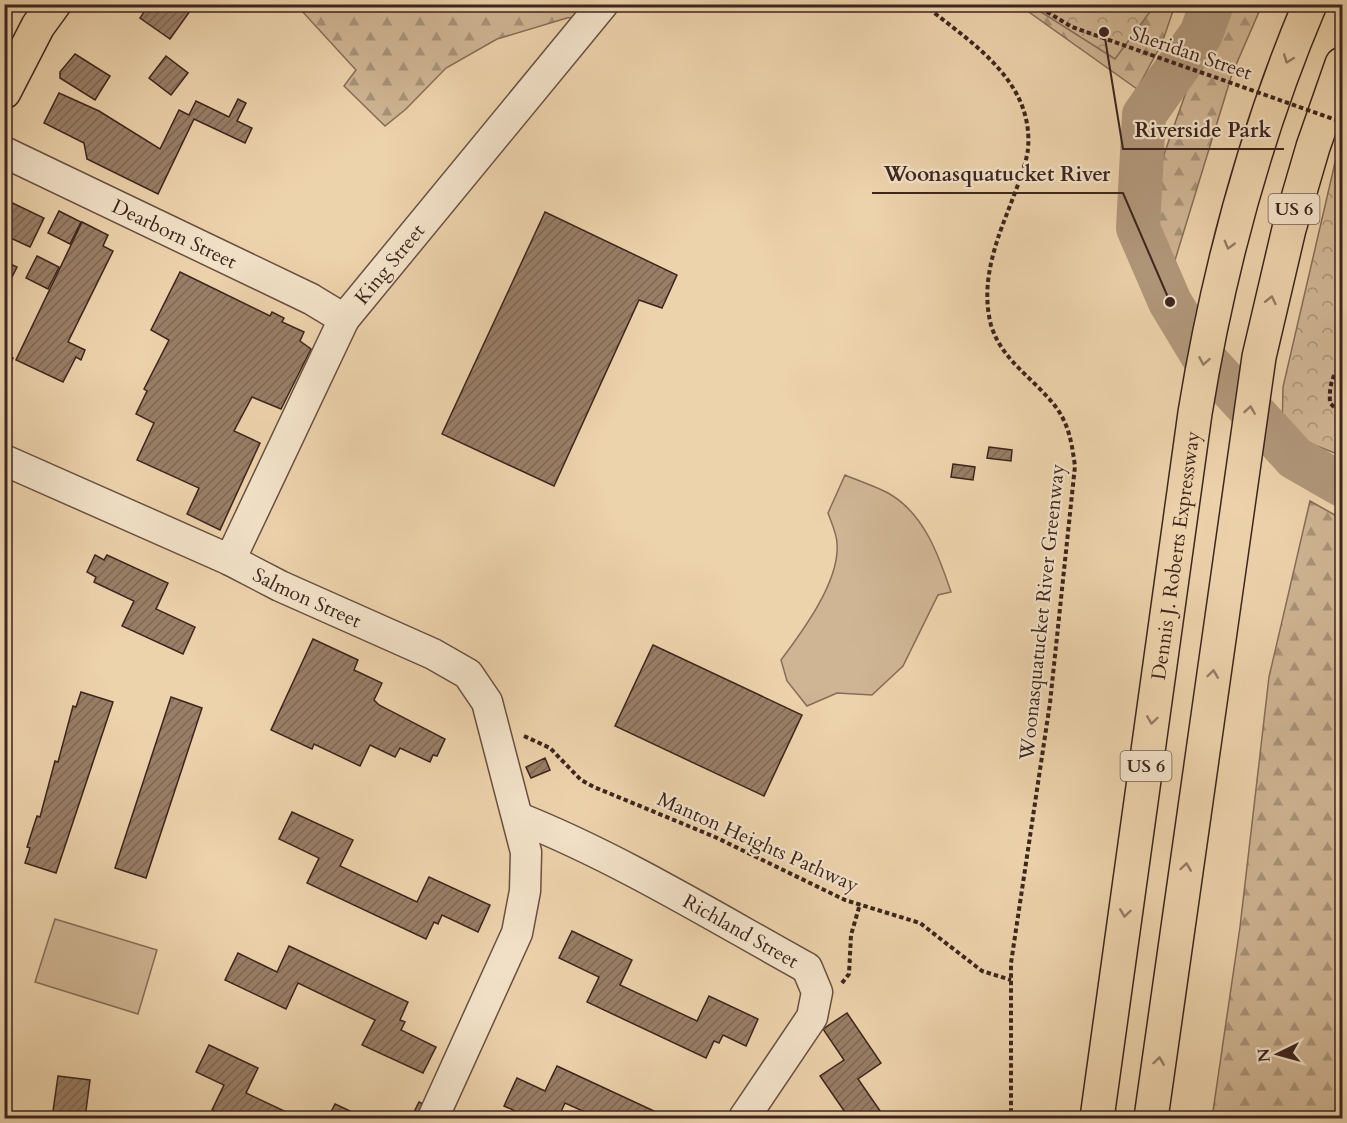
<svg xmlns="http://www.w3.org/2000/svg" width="1347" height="1123" viewBox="0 0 1347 1123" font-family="Cardo,serif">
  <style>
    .grass { fill: #cfb594; stroke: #866d58; stroke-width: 1.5 }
    .forest { fill: url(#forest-firs); stroke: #866d58; stroke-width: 1.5 }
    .park { fill: url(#park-crowns); stroke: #866d58; stroke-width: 1.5 }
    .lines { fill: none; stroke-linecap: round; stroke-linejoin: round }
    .river { stroke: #b1987b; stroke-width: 44 }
    .building { fill: url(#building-hatch); stroke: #3d251d; stroke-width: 1.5 }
    .minor-casing { stroke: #695041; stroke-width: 33 }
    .major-casing { stroke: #3d251d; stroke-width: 36 }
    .highway-casing { stroke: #3d251d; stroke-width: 36 }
    .path { stroke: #3d251d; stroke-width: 4; stroke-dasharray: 4.5 3; stroke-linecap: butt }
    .minor { stroke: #f3e2c9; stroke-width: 30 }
    .major { stroke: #edd3ac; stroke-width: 33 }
    .highway { stroke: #edd3ac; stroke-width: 33 }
    .path-bridge { stroke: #3d251d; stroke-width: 4; stroke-dasharray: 4.5 3; stroke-linecap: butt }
    .oneway { stroke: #957c64 }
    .labels { text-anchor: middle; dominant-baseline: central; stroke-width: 4.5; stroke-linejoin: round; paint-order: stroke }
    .shield { fill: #f3e2c9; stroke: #745e51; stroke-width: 1.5 }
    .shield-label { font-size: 18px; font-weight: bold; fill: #3d251d }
    .street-label { font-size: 20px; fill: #3d251d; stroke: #f3e2c9 }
    .leader { fill: none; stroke: #3d251d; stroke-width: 2 }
    .callout-dot { fill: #3d251d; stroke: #f3e2c9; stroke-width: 2 }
    .callout-label { font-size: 21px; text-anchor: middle; font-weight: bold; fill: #3d251d; stroke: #f3e2c9; stroke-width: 4.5; stroke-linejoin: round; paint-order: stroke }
  </style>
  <defs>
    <pattern id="forest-firs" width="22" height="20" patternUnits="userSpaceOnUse" patternTransform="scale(1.5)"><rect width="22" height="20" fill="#cfb594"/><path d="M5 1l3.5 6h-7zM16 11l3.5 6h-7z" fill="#a99378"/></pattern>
    <pattern id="park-crowns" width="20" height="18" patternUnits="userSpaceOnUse" patternTransform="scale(1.5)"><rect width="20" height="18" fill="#cfb594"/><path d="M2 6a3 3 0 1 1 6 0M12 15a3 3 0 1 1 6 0" fill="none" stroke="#a99378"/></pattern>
    <pattern id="building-hatch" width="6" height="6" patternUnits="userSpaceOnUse" patternTransform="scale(1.5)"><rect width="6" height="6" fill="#997f67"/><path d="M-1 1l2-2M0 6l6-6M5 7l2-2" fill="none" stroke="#7e6854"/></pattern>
  </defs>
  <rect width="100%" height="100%" fill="#edd3ac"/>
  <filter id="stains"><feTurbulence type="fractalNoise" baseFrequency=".00333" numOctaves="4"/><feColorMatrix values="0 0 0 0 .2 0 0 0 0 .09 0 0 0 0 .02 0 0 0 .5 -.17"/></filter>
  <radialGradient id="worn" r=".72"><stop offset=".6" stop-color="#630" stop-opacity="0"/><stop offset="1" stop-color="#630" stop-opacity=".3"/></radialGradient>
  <!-- grass -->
  <g class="grass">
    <path d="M845,475C859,481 875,486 888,493C924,513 939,556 951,592L938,595L903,666L872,695L837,693L807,706L787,681L781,660C802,632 840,581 837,544C837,534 831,522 828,513Z"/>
    <path d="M55,919L157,950L138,1014L35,982Z"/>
  </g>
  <!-- forest -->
  <g class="forest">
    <path d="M303,4L621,5L609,14L567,18L497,39L446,68L406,109L385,126L344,86L356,70L300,9Z"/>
    <path d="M1019,5H1175L1162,43L1137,89Z"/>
    <path d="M1214,5H1262L1232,74L1172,270L1162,247L1155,220L1156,177L1208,30Z"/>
    <path d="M1310,501L1342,519V1118H1212L1240,927L1269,677Z"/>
  </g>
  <!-- park -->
  <g class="park">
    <path d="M1030,5H1155L1115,59Z"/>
    <path d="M1342,141V456L1282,432L1283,387L1337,154Z"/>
  </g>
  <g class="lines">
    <!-- river -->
    <path class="river" d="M1212,4L1201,34L1144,115L1138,228L1170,302L1205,360L1295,458L1342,485"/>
  </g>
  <!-- building -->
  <g class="building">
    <path d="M195,4L170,39L140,18L144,12L136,6Z"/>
    <path d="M4,7L11,10L4,26Z"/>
    <path d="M75,54L110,76L95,100L60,78V72Z"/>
    <path d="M166,56L188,73L171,95L149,78Z"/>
    <path d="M59,93L99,111L160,149L179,110L189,115L196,101L229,117L238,99L246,103L237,121L252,128L245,143L194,119L158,194L87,159L84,143L44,123Z"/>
    <path d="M4,199L44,218L30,247L4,235Z"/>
    <path d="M59,211L81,222L70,244L48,233Z"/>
    <path d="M545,212L677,275L662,308L639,300L554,486L442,434Z"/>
    <path d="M82,222L108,235L103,246L113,251L68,342L85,350L81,360L76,357L63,382L16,360Z"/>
    <path d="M37,256L59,267L48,289L26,278Z"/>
    <path d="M4,261L17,267L4,293Z"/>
    <path d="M180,272L270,316L272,312L284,318L282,322L304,332L300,341L311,349L281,409L252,397L234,431L260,443L220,530L187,514L199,488L137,460L154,423L136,414L147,391L144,389L169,340L151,330Z"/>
    <path d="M4,354L13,358L4,376Z"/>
    <path d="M989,447L1012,450L1011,461L987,458Z"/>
    <path d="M953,464L975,467L973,480L951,477Z"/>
    <path d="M95,555L104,560L107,555L168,583L156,609L195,627L183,654L122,626L134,601L94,582L96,577L87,572Z"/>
    <path d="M313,639L358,660L354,670L382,683L374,700L379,705L445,739L437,756L433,755L430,762L400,748L395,757L370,745L360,766L314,744L312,749L271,730Z"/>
    <path d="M653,645L802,715L764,796L615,726Z"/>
    <path d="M81,692L113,702L56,873L25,863L30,848L27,847L37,816L40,817L55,761L58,762L73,706L76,707Z"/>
    <path d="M171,697L202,708L146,878L115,868Z"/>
    <path d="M545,758L550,770L531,778L526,767Z"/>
    <path d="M292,812L353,840L340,866L417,902L429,877L490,905L478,932L442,915L438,924L434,922L426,939L307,883L319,858L279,839Z"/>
    <path d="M572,931L632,960L620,985L697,1021L709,996L758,1019L746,1046L723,1035L719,1043L714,1041L706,1058L587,1002L599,977L559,958Z"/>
    <path d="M289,946L408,1002L400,1020L405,1022L401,1030L436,1047L423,1073L362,1045L375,1020L298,983L286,1009L225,980L238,953L277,972Z"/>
    <path d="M847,1013L881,1063L858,1079L885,1118H849L820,1076L844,1060L823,1029Z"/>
    <path d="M4,1040L8,1041L4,1067Z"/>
    <path d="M209,1045L258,1068L246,1093L299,1118H229L212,1110L224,1085L196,1072Z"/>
    <path d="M557,1066L669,1118H598L565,1103L558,1118H531L504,1106L517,1078L545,1091Z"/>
    <path d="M58,1076L90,1080L85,1118H52Z"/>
    <path d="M419,1102L423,1104L418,1114L414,1112Z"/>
    <path d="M335,1104L365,1118H328Z"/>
  </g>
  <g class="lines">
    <defs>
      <g id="minor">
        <path id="s1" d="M4,152L311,299L344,319"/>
        <path id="s2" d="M4,460L230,560L280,586L433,654L468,674L487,702L526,852L525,891L517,933L433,1118"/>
        <path id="s3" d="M230,560L344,319L603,4"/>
        <path id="s4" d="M519,818C619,858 713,916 807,968L817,992L812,1017L744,1118"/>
      </g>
      <path id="major" d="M4,92L38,26L54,4"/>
      <g id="highway">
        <path id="s5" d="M1097,1118L1195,413C1218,272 1254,136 1310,4"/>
        <path d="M1151,1118L1259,357L1289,229L1313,147L1342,64"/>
      </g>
    </defs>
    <!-- minor casing -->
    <use href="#minor" class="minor-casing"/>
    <!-- major casing -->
    <use href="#major" class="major-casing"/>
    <!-- highway casing -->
    <use href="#highway" class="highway-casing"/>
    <!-- path -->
    <g class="path">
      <path d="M923,4C970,42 1034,80 1028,149C1026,169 1006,214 999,235C989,265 983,294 991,325C1002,362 1037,380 1058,410C1070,428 1072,446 1075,466L1050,703L1011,963V1118"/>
      <path d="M1342,362C1332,376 1329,386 1330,403L1342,415"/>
      <path d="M524,736L550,748L581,780L594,787L715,837L845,900L920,923L982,971L1011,980"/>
      <path d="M842,983L849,974L851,935L860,904"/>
    </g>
    <!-- minor -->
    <use href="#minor" class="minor"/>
    <!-- major -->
    <use href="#major" class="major"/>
    <!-- highway -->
    <use href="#highway" class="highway"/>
    <!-- path-bridge -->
    <path class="path-bridge" d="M1034,4L1072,27L1342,122"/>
  </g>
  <!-- one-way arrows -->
  <defs><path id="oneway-chevron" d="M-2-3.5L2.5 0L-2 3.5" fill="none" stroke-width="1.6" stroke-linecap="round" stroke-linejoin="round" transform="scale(1.5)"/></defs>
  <g class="oneway">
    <use href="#oneway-chevron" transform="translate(1288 59) rotate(111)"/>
    <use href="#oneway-chevron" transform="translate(1229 245) rotate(105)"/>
    <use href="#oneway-chevron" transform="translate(1271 300) rotate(-77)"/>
    <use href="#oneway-chevron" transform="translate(1204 361) rotate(100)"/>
    <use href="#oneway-chevron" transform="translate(1250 410) rotate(-81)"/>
    <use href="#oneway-chevron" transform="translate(1213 674) rotate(-82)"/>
    <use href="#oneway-chevron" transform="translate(1152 720) rotate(98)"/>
    <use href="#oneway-chevron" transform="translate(1186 867) rotate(-82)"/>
    <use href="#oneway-chevron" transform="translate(1125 913) rotate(98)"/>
    <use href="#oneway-chevron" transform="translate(1159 1061) rotate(-82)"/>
  </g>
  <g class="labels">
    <!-- shield labels -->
    <g class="shield">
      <rect x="1268.5" y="194" width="51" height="30" rx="4.5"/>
      <rect x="1120.5" y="751" width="51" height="30" rx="4.5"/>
    </g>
    <g class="shield-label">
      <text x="1294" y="209">US 6</text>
      <text x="1146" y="766">US 6</text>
    </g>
    <!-- street labels -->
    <g class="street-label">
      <text transform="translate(1191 53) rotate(19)">Sheridan Street</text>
      <text stroke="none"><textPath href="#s1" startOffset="189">Dearborn Street</textPath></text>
      <text stroke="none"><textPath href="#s3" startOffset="338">King Street</textPath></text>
      <text stroke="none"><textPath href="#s5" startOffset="568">Dennis J. Roberts Expressway</textPath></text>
      <text stroke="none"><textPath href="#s2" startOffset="333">Salmon Street</textPath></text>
      <text transform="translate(1042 612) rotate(-84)">Woonasquatucket River Greenway</text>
      <text transform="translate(758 842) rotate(24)">Manton Heights Pathway</text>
      <text stroke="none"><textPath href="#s4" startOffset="249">Richland Street</textPath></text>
    </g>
  </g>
  <!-- callouts -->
  <path class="leader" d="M1104 32L1123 149H1284M1170 302L1123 193H872"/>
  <g class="callout-dot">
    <circle cx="1104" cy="32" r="6"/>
    <circle cx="1170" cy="302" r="6"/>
  </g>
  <g class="callout-label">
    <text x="1203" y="137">Riverside Park</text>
    <text x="997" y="181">Woonasquatucket River</text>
  </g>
  <!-- margin -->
  <rect width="1347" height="1123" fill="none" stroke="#edd3ac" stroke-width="24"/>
  <rect x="6" y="6" width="1335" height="1111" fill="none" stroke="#3d251d" stroke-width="3"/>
  <rect x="12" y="12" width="1323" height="1099" fill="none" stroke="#3d251d" stroke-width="1.5"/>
  <!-- north arrow -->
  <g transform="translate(1278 1054) rotate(265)" stroke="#f3e2c9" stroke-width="4.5" paint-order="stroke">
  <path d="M0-4.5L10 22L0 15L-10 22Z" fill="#3d251d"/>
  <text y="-9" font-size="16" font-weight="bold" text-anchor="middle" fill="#3d251d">N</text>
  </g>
  <rect width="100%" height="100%" filter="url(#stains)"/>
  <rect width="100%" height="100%" fill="url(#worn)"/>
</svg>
